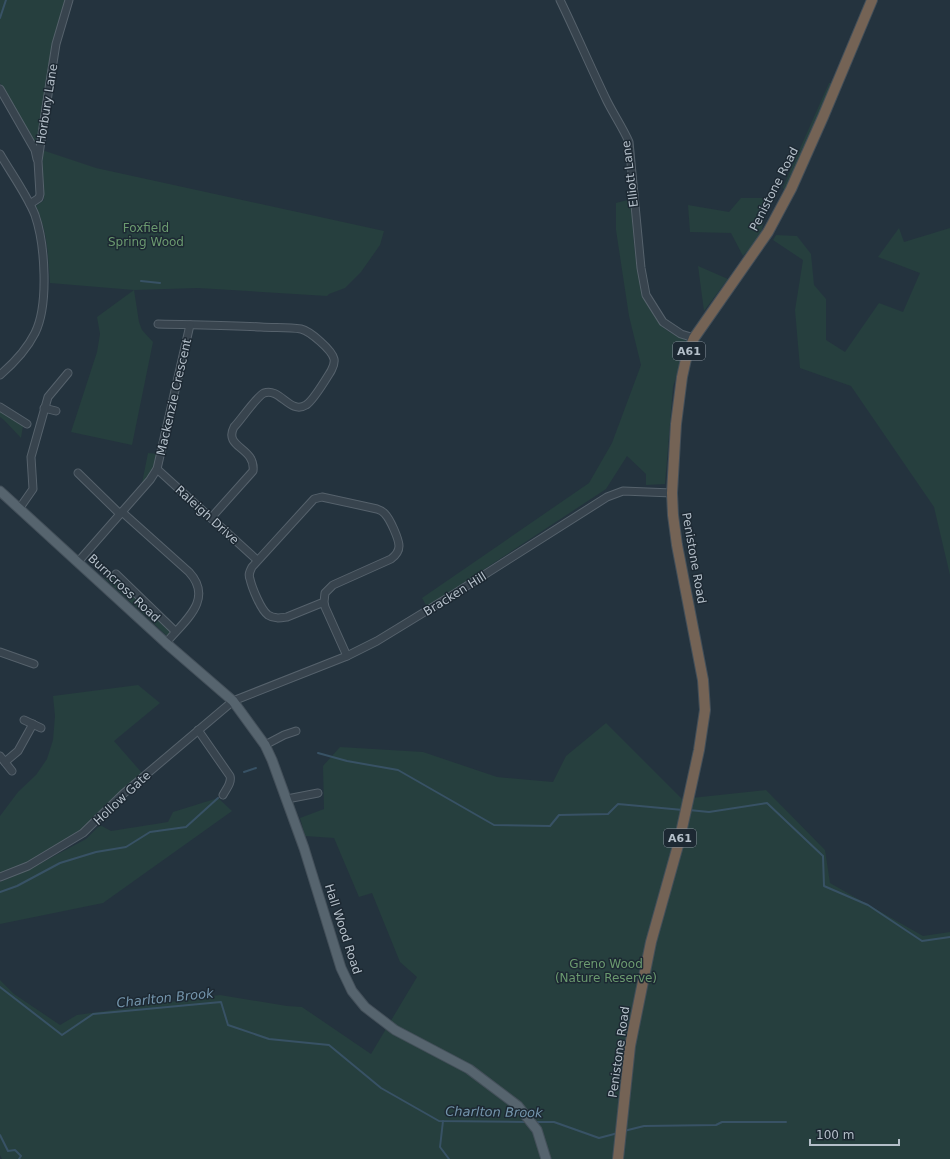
<svg xmlns="http://www.w3.org/2000/svg" width="950" height="1159" viewBox="0 0 950 1159" font-family="'DejaVu Sans',sans-serif">
  <style>
    .green { fill: #263f3e }
    .lines { fill: none; stroke-linecap: round; stroke-linejoin: round }
    .stream { stroke: #385265; stroke-width: 2 }
    .minor-casing { stroke: #56626c; stroke-width: 9 }
    .major-casing { stroke: #44505a; stroke-width: 11 }
    .highway-casing { stroke: #434f59; stroke-width: 12 }
    .minor { stroke: #38444e; stroke-width: 7 }
    .major { stroke: #56646e; stroke-width: 9 }
    .highway { stroke: #746355; stroke-width: 10 }
    .labels { text-anchor: middle; dominant-baseline: central; stroke-width: 3; stroke-linejoin: round; paint-order: stroke }
    .shield { fill: #1d2933; stroke: #87929c; stroke-width: 1 }
    .shield-label { font-size: 11px; font-weight: bold; fill: #b4bfc9 }
    .street-label { font-size: 12px; fill: #b4bfc9; stroke: #1d2933 }
    .park-label { font-size: 12px; fill: #6b9a6f; stroke: #1d2933 }
    .water-label { font-size: 13px; font-style: italic; fill: #7495ac; stroke: #1d2933 }
  </style>
  <rect width="100%" height="100%" fill="#24333e"/>
  <!-- green -->
  <g class="green">
    <path d="M0,0H65L54,39L36,147L0,83Z"/>
    <path d="M829,83H831C817,120 801,156 784,191L783,187Z"/>
    <path d="M42,150L96,168L384,231L380,245L361,272L345,288L329,294L327,296L198,288L134,290L139,322L142,330L153,342L132,445L71,432L97,352L100,334L97,317L134,290L50,283C48,255 48,233 36,206L44,200Z"/>
    <path d="M741,198H769L762,230L753,245L743,256L731,233L690,232L688,205L729,212Z"/>
    <path d="M631,199C634,242 633,290 661,325C665,331 680,337 687,341L673,387L665,484L646,485V474L627,456L606,489L427,607L422,598L589,483L612,443L641,365L629,316L616,230V203Z"/>
    <path d="M899,228L904,242L950,228V575L934,507L851,386L800,368L795,310L803,260L773,240L776,235L797,236L811,254L814,285L826,299V340L845,352L879,303L903,312L920,273L878,257Z"/>
    <path d="M698,266L728,279L704,311Z"/>
    <path d="M0,411L21,424L23,426L21,438L4,420L0,417Z"/>
    <path d="M148,453L159,454C156,464 152,478 142,483Z"/>
    <path d="M109,573L169,630V633L167,636L104,578Z"/>
    <path d="M138,685L160,703L114,741L142,773L124,789L83,832L26,864L0,874V816L18,792L36,775L47,759L53,740L55,716L53,696Z"/>
    <path d="M606,723L682,799L766,790L825,850L830,883L923,936L950,932V1159H2L0,1155V980L14,994L60,1025L77,1015L220,995L287,1006L302,1007L371,1054L417,977L400,962L372,893L359,897L334,838L305,836L300,818L324,809L323,766L340,747L423,752L497,777L553,782L566,756Z"/>
    <path d="M218,798L232,811L103,903L0,924V882L28,870L86,839L100,825L111,831L168,822L173,812Z"/>
  </g>
  <g class="lines">
    <!-- stream -->
    <g class="stream">
      <path d="M0,18L6,0"/>
      <path d="M141,281L160,283"/>
      <path d="M318,753L347,761L398,770L494,825L550,826L559,815L608,814L618,804L683,810"/>
      <path d="M244,772L256,768"/>
      <path d="M689,810L709,812L767,803L823,856L824,886L868,905L922,941L950,937"/>
      <path d="M0,892L17,886L60,863L96,852L126,847L150,832L186,827L218,798"/>
      <path d="M0,987L62,1035L93,1014L221,1002L228,1025L269,1039L329,1045L381,1088L439,1121L526,1122"/>
      <path d="M443,1121L440,1147L449,1159"/>
      <path d="M534,1122H554L599,1138L618,1133"/>
      <path d="M624,1131L644,1126L716,1125L722,1122H786"/>
      <path d="M0,1135L8,1151L15,1150L21,1156L19,1159"/>
    </g>
    <defs>
      <g id="minor">
        <path d="M560,0C576,33 591,68 607,101C614,115 623,128 629,142L641,268L646,295L663,322L681,334L694,338"/>
        <path d="M0,89L35,150L37,159"/>
        <path d="M0,154C11,173 27,195 35,215C45,244 49,305 35,333C27,349 14,363 0,375"/>
        <path d="M30,204L39,198L40,194L38,161L47,101L56,44L69,0"/>
        <path d="M158,324C192,325 227,325 261,327C274,328 288,327 301,329C310,331 332,350 334,359C335,364 333,367 331,371C326,379 313,401 306,405C290,415 280,387 264,393C256,397 241,420 234,427C223,448 256,447 253,471L211,518"/>
        <path d="M0,407L27,424"/>
        <path d="M44,408L56,411"/>
        <path d="M157,469L257,560"/>
        <path d="M78,473L120,514"/>
        <path d="M19,509L33,489L31,457L48,397L68,373"/>
        <path d="M122,512L189,572C215,600 183,622 166,643"/>
        <path d="M78,562L150,480L157,469L190,325"/>
        <path d="M116,574L175,631"/>
        <path d="M324,602L287,617C280,618 274,619 268,615C261,610 252,588 250,579C248,574 250,571 252,567L314,499L322,497L377,509C380,510 383,511 385,514C390,519 399,539 399,546C399,552 395,556 391,559L333,585L325,593L324,602L325,607L347,656"/>
        <path d="M0,652L34,664"/>
        <path d="M24,720L41,728"/>
        <path d="M198,730L230,776C232,783 226,789 223,795"/>
        <path d="M265,745L284,735L296,731"/>
        <path d="M0,756L12,771"/>
        <path d="M5,762L18,751L33,724"/>
        <path d="M287,799L318,793"/>
        <path d="M0,877L28,866L83,833L123,794L233,701L347,656L377,641L454,594L607,497L623,491L672,493"/>
      </g>
      <path id="major" d="M0,491L166,643L233,701L265,745L272,760L304,848L341,968L352,991L365,1007L395,1030L469,1069L518,1106L537,1130L546,1159"/>
      <path id="highway" d="M618,1159L630,1046L651,942L679,842L699,750L705,710L703,680L677,545L673,515L672,493L676,424L682,377L686,359L694,338L768,232L791,189L823,117L872,0"/>
    </defs>
    <!-- minor casing -->
    <use href="#minor" class="minor-casing"/>
    <!-- major casing -->
    <use href="#major" class="major-casing"/>
    <!-- highway casing -->
    <use href="#highway" class="highway-casing"/>
    <!-- minor -->
    <use href="#minor" class="minor"/>
    <!-- major -->
    <use href="#major" class="major"/>
    <!-- highway -->
    <use href="#highway" class="highway"/>
  </g>
  <g class="labels">
    <!-- shield labels -->
    <g class="shield">
      <rect x="673" y="342" width="32" height="18" rx="3"/>
      <rect x="664" y="829" width="32" height="18" rx="3"/>
    </g>
    <g class="shield-label">
      <text x="689" y="351">A61</text>
      <text x="680" y="838">A61</text>
    </g>
    <!-- street labels -->
    <g class="street-label">
      <text transform="translate(47 104) rotate(-81)">Horbury Lane</text>
      <text transform="translate(630 174) rotate(-97)">Elliott Lane</text>
      <text transform="translate(774 189) rotate(-63)">Penistone Road</text>
      <text transform="translate(174 397) rotate(-77)">Mackenzie Crescent</text>
      <text transform="translate(207 515) rotate(42)">Raleigh Drive</text>
      <text transform="translate(694 558) rotate(80)">Penistone Road</text>
      <text transform="translate(124 588) rotate(43)">Burncross Road</text>
      <text transform="translate(455 594) rotate(-32)">Bracken Hill</text>
      <text transform="translate(122 798) rotate(-43)">Hollow Gate</text>
      <text transform="translate(343 929) rotate(72)">Hall Wood Road</text>
      <text transform="translate(619 1052) rotate(-82)">Penistone Road</text>
    </g>
    <!-- park labels -->
    <g class="park-label">
      <text x="146" y="228">Foxfield<tspan x="146" dy="14">Spring Wood</tspan></text>
      <text x="606" y="964">Greno Wood<tspan x="606" dy="14">(Nature Reserve)</tspan></text>
    </g>
    <!-- water labels -->
    <g class="water-label">
      <text transform="translate(165 998) rotate(-6)">Charlton Brook</text>
      <text transform="translate(494 1112) rotate(1)">Charlton Brook</text>
    </g>
  </g>
  <!-- scale -->
  <path d="M810 1139v6h89v-6" fill="none" stroke="#b4bfc9" stroke-width="2"/>
  <text x="816" y="1139" font-size="12" fill="#b4bfc9" stroke="#1d2933" stroke-width="3" paint-order="stroke">100 m</text>
</svg>
